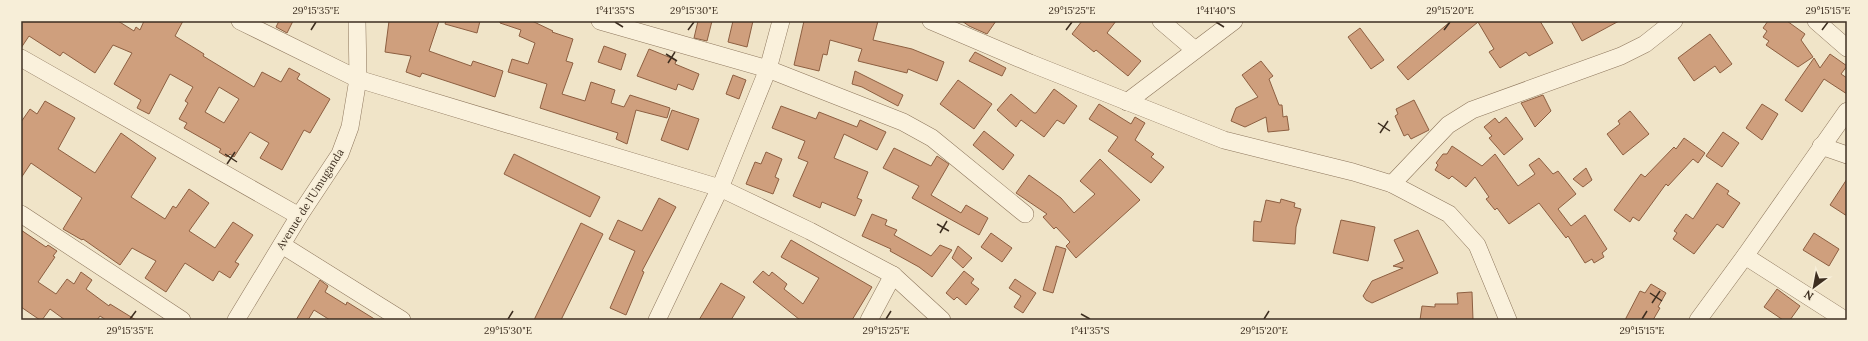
<svg xmlns="http://www.w3.org/2000/svg" width="1868" height="341" viewBox="0 0 1868 341" font-family="Lora,serif">
  <style>
    .building { fill: #cf9f7d; stroke: #8d5f41; fill-rule: evenodd }
    .lines { fill: none; stroke-linecap: round; stroke-linejoin: round }
    .minor-casing { stroke: #8d765c; stroke-width: 18 }
    .minor { stroke: #faf1dc; stroke-width: 17 }
    .ticks { fill: none; stroke: #3d2e20; stroke-width: 1.5 }
    .labels { text-anchor: middle; dominant-baseline: central; stroke-width: 3.5; stroke-linejoin: round; paint-order: stroke }
    .street-label { font-size: 11px; fill: #3d2e20; stroke: #f7eed8 }
    .neatline { fill: none; stroke: #3d2e20; stroke-width: 1.5 }
    .ticks-label { font-size: 10px; text-anchor: middle; fill: #3d2e20 }
  </style>
  <rect width="100%" height="100%" fill="#f0e4c8"/>
  <!-- building -->
  <g class="building">
    <path d="M21,21H118L134,31L136,27L140,30L144,21H183L175,36L204,54L203,56L254,87L262,72L281,82L289,68L300,74L297,79L330,99L310,133L304,130L282,170L260,158L269,143L250,132L234,157L230,154L227,157L219,152L221,149L184,128L187,123L179,119L188,103L185,101L193,87L170,74L149,114L137,108L141,100L114,84L132,53L113,45L95,73L63,52L60,56L29,36L21,48ZM219,87L239,99L224,123L205,112Z"/>
    <path d="M279,21H293L287,33L276,27Z"/>
    <path d="M389,21H439L429,51L471,66L473,61L503,71L495,97L422,73L420,77L406,72L411,56L385,52Z"/>
    <path d="M446,21H480L477,33L445,24Z"/>
    <path d="M500,21H532L553,31L552,32L573,39L566,61L573,63L562,94L585,101L591,82L615,90L611,103L624,107L630,95L670,108L667,118L636,110L627,144L616,139L618,133L540,108L547,84L508,72L512,59L528,64L535,43L519,36L521,30L500,23Z"/>
    <path d="M698,21H712L707,41L694,38Z"/>
    <path d="M733,21H753L747,47L728,42Z"/>
    <path d="M804,21H878L873,40L912,49L944,62L937,81L908,69L907,73L858,61L862,49L830,40L827,55L823,54L819,71L794,65Z"/>
    <path d="M962,21H996L987,34L969,26Z"/>
    <path d="M1082,21H1116L1107,33L1141,61L1128,76L1096,50L1094,52L1072,34Z"/>
    <path d="M1451,21H1540L1553,43L1529,56L1526,52L1500,68L1489,52L1494,49L1478,22L1408,80L1397,67Z"/>
    <path d="M1571,21H1619L1582,41Z"/>
    <path d="M1768,21H1787L1805,34L1801,40L1813,57L1798,67L1766,45L1769,41L1763,37L1767,31L1763,28Z"/>
    <path d="M1360,28L1384,60L1371,69L1348,37Z"/>
    <path d="M1710,34L1732,64L1720,73L1715,66L1694,81L1678,58Z"/>
    <path d="M604,46L626,54L621,70L598,62Z"/>
    <path d="M649,49L676,60L675,64L699,74L693,90L678,84L676,90L637,76Z"/>
    <path d="M975,52L1006,68L1002,76L969,61Z"/>
    <path d="M1830,54L1847,66L1841,74L1847,78V94L1824,79L1802,112L1785,100L1814,58L1820,68Z"/>
    <path d="M1261,61L1273,76L1269,79L1279,105H1282L1283,117L1287,116L1289,130L1268,132L1266,117L1245,127L1231,121L1236,108L1258,97L1242,75Z"/>
    <path d="M855,71L903,95L898,106L862,87L852,84Z"/>
    <path d="M733,75L746,80L739,99L726,94Z"/>
    <path d="M958,80L992,104L974,129L940,104Z"/>
    <path d="M1054,89L1077,106L1064,124L1057,120L1044,137L1021,120L1016,127L997,110L1011,94L1034,113H1036Z"/>
    <path d="M1543,95L1551,111L1535,127L1521,103Z"/>
    <path d="M1414,100L1429,130L1411,139L1408,134L1404,136L1395,116L1398,114L1396,109Z"/>
    <path d="M45,101L75,118L58,149L95,173L121,133L156,158L131,197L165,219L173,206L176,208L189,189L209,203L189,231L215,248L233,222L253,235L235,262L239,264L230,278L219,271L213,281L185,263L166,292L145,278L156,261L132,248L120,265L83,239L82,240L63,229L82,198L31,163L21,178V122L30,109L37,114Z"/>
    <path d="M1099,104L1131,124L1135,117L1145,123L1135,140L1154,154L1151,157L1164,167L1151,183L1108,151L1118,137L1089,119Z"/>
    <path d="M1762,104L1778,114L1762,140L1746,128Z"/>
    <path d="M781,106L816,119L819,112L857,127L860,120L886,132L877,150L844,134L834,158L868,172L857,198L862,200L855,216L822,202L820,208L793,196L808,162L798,158L805,141L772,128Z"/>
    <path d="M672,110L699,119L688,150L661,140Z"/>
    <path d="M1630,111L1649,134L1623,155L1607,134L1620,124L1618,121Z"/>
    <path d="M1506,117L1523,139L1504,155L1489,138L1492,136L1484,127L1495,118L1499,123Z"/>
    <path d="M984,131L1014,155L1003,170L973,145Z"/>
    <path d="M1723,132L1739,143L1722,167L1706,156Z"/>
    <path d="M1684,138L1705,153L1698,163L1693,159L1668,186L1666,184L1639,221L1633,217L1630,222L1614,210L1641,174L1645,177L1674,147L1676,149Z"/>
    <path d="M1452,146L1482,166L1495,154L1518,186L1535,174L1529,165L1539,158L1553,174L1558,171L1576,194L1558,209L1571,226L1585,215L1607,249L1602,253L1604,257L1594,263L1592,259L1585,263L1568,236L1566,238L1539,203L1509,224L1497,208L1495,210L1486,199L1489,197L1475,177L1466,187L1452,176L1449,179L1435,170L1438,165L1436,163L1443,154H1447Z"/>
    <path d="M894,148L931,166L937,156L949,164L931,195L961,213L966,205L988,218L979,235L912,198L919,186L883,168Z"/>
    <path d="M766,152L782,159L775,177L779,179L773,194L746,184L755,162L761,164Z"/>
    <path d="M514,154L600,197L590,217L504,174Z"/>
    <path d="M1100,159L1140,200L1076,258L1066,246L1070,242L1056,227L1054,229L1043,217L1047,214L1016,193L1029,175L1061,198L1074,213L1095,194L1080,181Z"/>
    <path d="M1586,168L1592,180L1583,187L1573,179Z"/>
    <path d="M1847,179V216L1830,205Z"/>
    <path d="M1717,183L1729,191L1727,194L1740,203L1723,228L1717,224L1694,254L1673,239L1677,233L1674,231L1686,214L1693,219Z"/>
    <path d="M659,198L676,207L642,271L644,272L626,315L610,308L635,251L609,239L618,220L642,231Z"/>
    <path d="M1281,199L1295,203L1294,207L1301,209L1296,227L1295,244L1253,241L1254,221L1261,222L1266,200L1280,203Z"/>
    <path d="M872,214L887,220L885,225L897,230L894,235L931,256L940,245L952,250L932,277L919,267L890,251L891,249L862,236Z"/>
    <path d="M1341,220L1375,227L1368,261L1333,253Z"/>
    <path d="M581,223L603,234L561,320H534Z"/>
    <path d="M21,230L46,247L48,245L57,251L53,256L55,257L38,282L56,294L67,279L74,284L81,272L92,280L86,289L109,306L110,304L136,320H106L100,316L97,320H65L50,309L42,320H40L21,307Z"/>
    <path d="M1418,230L1438,273L1372,303L1366,300L1363,296L1372,281L1403,268L1393,266L1404,261L1394,240Z"/>
    <path d="M991,233L1012,248L1002,262L981,247Z"/>
    <path d="M1814,233L1839,249L1829,266L1803,250Z"/>
    <path d="M791,240L872,287L852,320H800L753,282L763,271L769,276L772,272L787,284L784,289L803,304L819,278L781,257Z"/>
    <path d="M958,246L972,258L963,268L952,258Z"/>
    <path d="M1056,246L1066,249L1053,293L1043,290Z"/>
    <path d="M964,271L974,279L971,283L979,289L966,305L957,297L954,300L946,293Z"/>
    <path d="M1015,279L1036,293L1023,313L1014,307L1021,296L1009,288Z"/>
    <path d="M320,280L328,286L325,292L346,305L347,302L376,320H330L314,310L308,320H296Z"/>
    <path d="M721,283L745,297L731,320H699Z"/>
    <path d="M1651,284L1666,293L1658,307L1660,308L1653,320H1625L1640,291L1645,293Z"/>
    <path d="M1777,289L1800,306L1790,320H1783L1764,307Z"/>
    <path d="M1472,292L1473,320H1420L1422,306L1435,307V304H1458L1457,293Z"/>
  </g>
  <g class="lines">
    <defs>
      <g id="minor">
        <path d="M240,21L358,79L720,188L810,231L893,275L942,320"/>
        <path d="M600,21L768,69L903,122L932,138L1025,214"/>
        <path d="M931,21L1030,63L1224,140L1353,172L1392,184L1449,214L1477,245L1508,320"/>
        <path d="M1161,21L1195,50"/>
        <path d="M1816,21L1847,48"/>
        <path d="M21,58L299,216"/>
        <path d="M1127,102L1234,21"/>
        <path d="M1821,146L1847,155"/>
        <path d="M1392,184L1448,125L1472,110L1621,56L1645,44L1674,21"/>
        <path d="M21,214L182,320"/>
        <path d="M282,245L402,320"/>
        <path d="M1745,256L1845,320"/>
        <path d="M236,320L299,216L340,154L350,127L358,79L357,21"/>
        <path d="M657,320L720,188L768,69L781,21"/>
        <path d="M869,320L893,275"/>
        <path d="M1698,320L1745,256L1847,111"/>
      </g>
    </defs>
    <!-- minor casing -->
    <use href="#minor" class="minor-casing"/>
    <!-- minor -->
    <use href="#minor" class="minor"/>
  </g>
  <!-- ticks -->
  <path class="ticks" d="M615,22L623,27M1216,22L1224,27M311,30L316,22M688,30L694,22M1066,30L1072,22M1444,30L1450,22M1822,30L1828,22M666,54L677,61M668,63L675,52M1378,123L1390,131M1380,133L1388,121M225,154L237,162M227,164L235,152M937,224L949,231M940,233L947,221M1650,293L1662,301M1652,303L1660,291M1081,314L1090,319M130,319L136,311M508,319L513,311M886,319L891,311M1264,319L1269,311M1642,319L1647,311"/>
  <g class="labels">
    <!-- street labels -->
    <g class="street-label">
      <text transform="translate(310 199) rotate(-58)">Avenue de l'Umuganda</text>
    </g>
  </g>
  <!-- border -->
  <rect width="1868" height="341" fill="none" stroke="#f7eed8" stroke-width="44"/>
  <!-- north arrow -->
  <g transform="translate(1814 287) rotate(212)" stroke="#f7eed8" stroke-width="3" paint-order="stroke">
  <path d="M0-3L7 15L0 10L-7 15Z" fill="#3d2e20"/>
  <text y="-6" font-size="11" font-weight="bold" text-anchor="middle" fill="#3d2e20">N</text>
  </g>
  <rect x="22" y="22" width="1824" height="297" class="neatline"/>
  <g class="ticks-label">
    <text x="316" y="14">29°15'35"E</text>
    <text x="615" y="14">1°41'35"S</text>
    <text x="694" y="14">29°15'30"E</text>
    <text x="1072" y="14">29°15'25"E</text>
    <text x="1216" y="14">1°41'40"S</text>
    <text x="1450" y="14">29°15'20"E</text>
    <text x="1828" y="14">29°15'15"E</text>
    <text x="130" y="334">29°15'35"E</text>
    <text x="508" y="334">29°15'30"E</text>
    <text x="886" y="334">29°15'25"E</text>
    <text x="1090" y="334">1°41'35"S</text>
    <text x="1264" y="334">29°15'20"E</text>
    <text x="1642" y="334">29°15'15"E</text>
  </g>
</svg>
